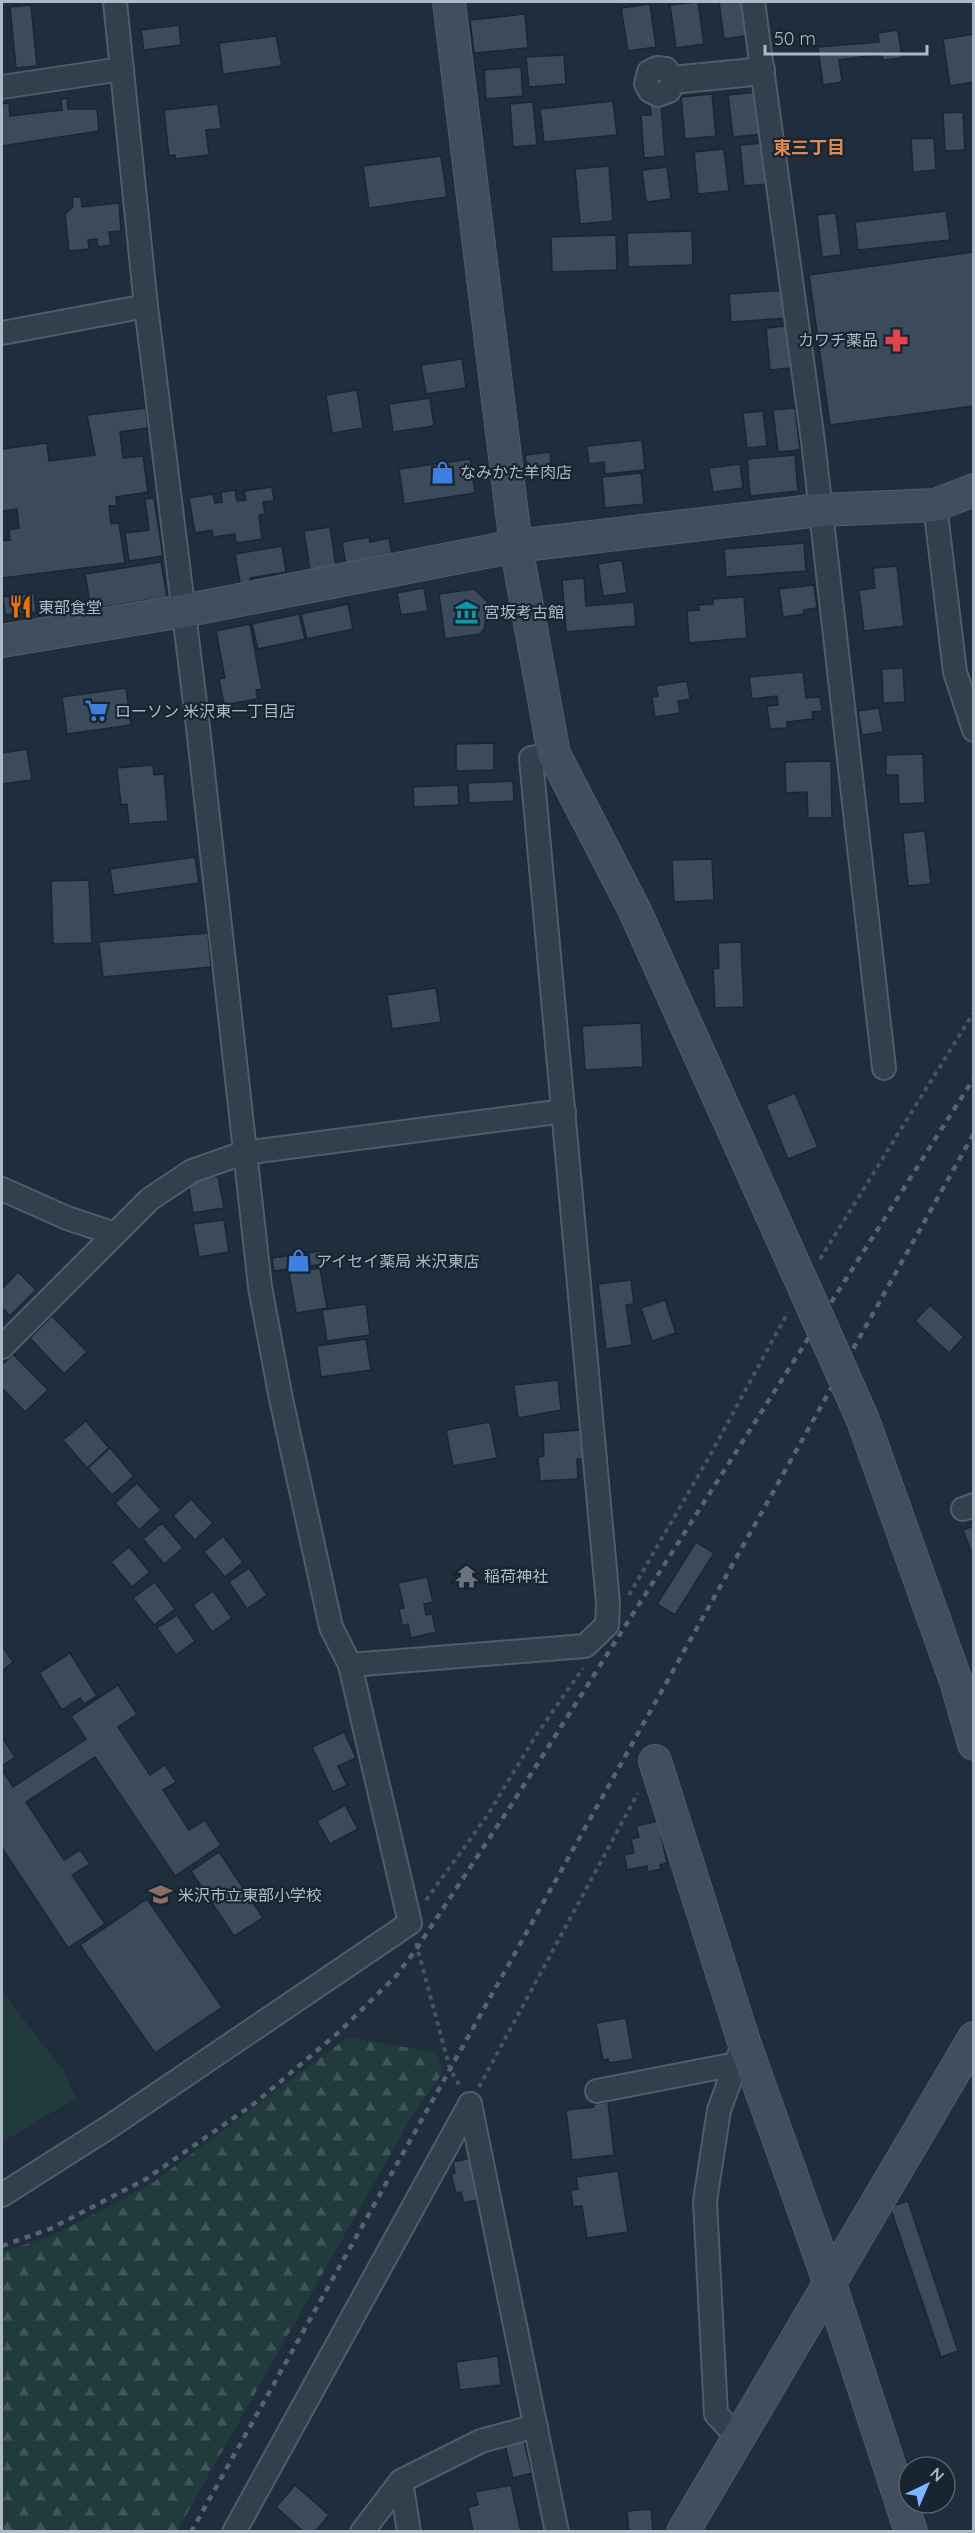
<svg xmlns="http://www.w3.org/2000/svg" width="975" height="2533" viewBox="0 0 975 2533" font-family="Quicksand,'Noto Sans JP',sans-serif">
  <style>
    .forest { fill: url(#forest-firs) }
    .park { fill: #213b3d }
    .building { fill: #3b4b5c; stroke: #1b2633; stroke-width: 1.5 }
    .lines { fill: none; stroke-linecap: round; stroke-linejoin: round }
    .street-casing { stroke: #515c6a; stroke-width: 26 }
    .secondary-casing { stroke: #515c6a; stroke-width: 34 }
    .path { stroke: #3f585a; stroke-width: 4; stroke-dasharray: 4.5 4.5; stroke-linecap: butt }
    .street { stroke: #333f4c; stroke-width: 22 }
    .secondary { stroke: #414e5f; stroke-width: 32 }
    .rail { stroke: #556374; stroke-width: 4.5; stroke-dasharray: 6 6; stroke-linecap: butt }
    .secondary-bridge-casing { stroke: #515c6a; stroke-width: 34; stroke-linecap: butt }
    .secondary-bridge { stroke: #414e5f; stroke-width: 32 }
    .labels { text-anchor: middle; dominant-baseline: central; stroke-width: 4.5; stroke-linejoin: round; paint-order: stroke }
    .poi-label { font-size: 16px; fill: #aeb9c8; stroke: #192431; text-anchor: start }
    .neighbourhood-label { font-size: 18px; font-weight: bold; fill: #de8a53; stroke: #192431 }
  </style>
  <defs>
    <pattern id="forest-firs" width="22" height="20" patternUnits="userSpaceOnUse" patternTransform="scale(1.5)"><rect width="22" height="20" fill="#213b3d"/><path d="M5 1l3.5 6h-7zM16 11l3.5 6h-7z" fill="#3f5558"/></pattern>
  </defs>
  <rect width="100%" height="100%" fill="#1f2d3c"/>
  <!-- forest -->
  <path class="forest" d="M348,2037L437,2053L443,2073L413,2114L177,2531H2V2252L54,2235L151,2184Z"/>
  <!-- park -->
  <path class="park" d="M2,1992L64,2071L76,2098L2,2142Z"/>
  <!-- building -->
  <g class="building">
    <path d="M698,2L704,44L676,48L670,5Z"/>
    <path d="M719,2H747L752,35L724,39Z"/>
    <path d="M650,4L656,47L628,51L621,8Z"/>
    <path d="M31,5L37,66L16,68L10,7Z"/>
    <path d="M525,14L528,48L474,53L470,20Z"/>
    <path d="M179,25L181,45L144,50L141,30Z"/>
    <path d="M898,30L902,58L883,60L882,54L839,60L842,82L823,85L818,47L879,42L878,33Z"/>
    <path d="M974,34V82L950,86L943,39Z"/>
    <path d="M276,36L282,66L223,74L219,43Z"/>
    <path d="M564,55L566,84L529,87L526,57Z"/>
    <path d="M521,67L523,96L486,99L484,70Z"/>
    <path d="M759,92L763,134L733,137L728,95Z"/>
    <path d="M712,94L716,136L685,139L681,97Z"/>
    <path d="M67,98L68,109H97L99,131L2,146V104L9,103L10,116L62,110L61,99Z"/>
    <path d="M613,101L617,135L544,142L540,109Z"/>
    <path d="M533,102L537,145L513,147L510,104Z"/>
    <path d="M218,104L221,129L206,130L209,155L175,159V155L169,156L164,110Z"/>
    <path d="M661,104L665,156L644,158L641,115H651L650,105Z"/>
    <path d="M963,112L965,150L945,151L943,113Z"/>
    <path d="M934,138L936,170L913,172L911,139Z"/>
    <path d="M763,143L767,184L744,186L740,145Z"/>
    <path d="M724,149L729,191L698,194L694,152Z"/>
    <path d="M441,156L447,197L369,208L363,166Z"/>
    <path d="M609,166L613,221L580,224L575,169Z"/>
    <path d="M667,167L671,199L646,202L642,170Z"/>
    <path d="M72,197H81L82,207L119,203L121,231L109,232L111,245L98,247L97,239L88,240L89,249L69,251L65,214L73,207Z"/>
    <path d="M946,211L950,240L858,250L855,222Z"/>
    <path d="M836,213L841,255L822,257L817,215Z"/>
    <path d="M692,231L693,265L628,267L627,233Z"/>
    <path d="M616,235L617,270L552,272L551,237Z"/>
    <path d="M973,252L974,406L830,425L809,275Z"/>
    <path d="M786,290L788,318L731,322L729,294Z"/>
    <path d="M788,326L792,368L770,370L766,328Z"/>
    <path d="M462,359L466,388L426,394L421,365Z"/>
    <path d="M357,390L363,428L332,433L326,395Z"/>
    <path d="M430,398L434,426L393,432L389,404Z"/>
    <path d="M146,408L148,428L120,432L123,458L143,456L148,492L116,497L117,506H109L111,524L119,523L125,563L2,578V541L10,540L9,530L19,528L17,509L2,511V449L47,443L49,461L95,455L87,415Z"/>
    <path d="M795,408L800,450L778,452L773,410Z"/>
    <path d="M763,411L767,446L747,448L743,413Z"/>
    <path d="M642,440L645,470L605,474L604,462L589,464L587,446Z"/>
    <path d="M550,452L552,473L528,476L525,455Z"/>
    <path d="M795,455L798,491L750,496L747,459Z"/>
    <path d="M470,459L475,493L404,504L399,469Z"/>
    <path d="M740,464L743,488L713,492L709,468Z"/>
    <path d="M641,473L644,504L605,508L602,477Z"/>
    <path d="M272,487L274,501L263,502L265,514L259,515L262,539L236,543L235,534L213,537L212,530L195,533L189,498L213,494L215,503L222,502L221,492L235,490L237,501L246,500L244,491Z"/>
    <path d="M154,498L163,556L129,561L125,533L149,530L145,499Z"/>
    <path d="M330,527L337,573L311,577L304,531Z"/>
    <path d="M369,537L370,542L389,538L393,563L347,571L342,542Z"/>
    <path d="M804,543L806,571L726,577L724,549Z"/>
    <path d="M282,546L286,572L250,578V582L240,583L235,554Z"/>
    <path d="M622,560L627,593L603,596L598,564Z"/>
    <path d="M161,562L167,597L91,609L85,574Z"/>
    <path d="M897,566L904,626L864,631L859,590L875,588L873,568Z"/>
    <path d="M584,578L586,606L634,602L636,626L566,632L562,580Z"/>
    <path d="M814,585L817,608L804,610V614L783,617L779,589Z"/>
    <path d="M424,588L428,611L401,615L397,593Z"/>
    <path d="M474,589L487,601L489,607L484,629L480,634L445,639L439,594Z"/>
    <path d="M34,593L36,612L5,615L3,597Z"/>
    <path d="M744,597L747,638L689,643L687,611L699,610L698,605L713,604V599Z"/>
    <path d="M348,604L353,629L307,639L301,614Z"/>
    <path d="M299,614L305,639L258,649L252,624Z"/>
    <path d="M250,624L262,689L256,690L258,699L224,705L219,679L225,678L216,631Z"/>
    <path d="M903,668L905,702L883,703L882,669Z"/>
    <path d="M803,672L806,698L820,697L822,711L812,712L813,719L787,722V728L770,729L767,706L778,705L777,696L752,699L749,677Z"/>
    <path d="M687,681L690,699L678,701L680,713L655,717L652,697L658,696L656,686Z"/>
    <path d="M126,688L131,725L67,734L62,697Z"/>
    <path d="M879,708L883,732L862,735L858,711Z"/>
    <path d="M494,743V770L456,771V744Z"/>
    <path d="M27,749L32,780L2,784V753Z"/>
    <path d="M923,754L925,803L899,804L898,775H886V755Z"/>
    <path d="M831,761L832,818H808L807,792L786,793L785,762Z"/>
    <path d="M153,765L154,775L164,774L168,821L129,824L127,804L121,805L117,768Z"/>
    <path d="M513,781L514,801L469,803L468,783Z"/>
    <path d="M458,785L459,805L414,807L413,787Z"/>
    <path d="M925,831L931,884L908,886L903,833Z"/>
    <path d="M195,857L199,883L114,895L110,869Z"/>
    <path d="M712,859L714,900L674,902L672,860Z"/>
    <path d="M89,880L92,943L53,944L51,881Z"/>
    <path d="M208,933L211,967L103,977L99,942Z"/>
    <path d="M741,942L744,1007L715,1008L713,969L719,968L718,943Z"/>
    <path d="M436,988L441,1022L392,1029L387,995Z"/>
    <path d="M641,1023L643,1067L585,1070L582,1026Z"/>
    <path d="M795,1093L818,1147L788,1159L766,1105Z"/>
    <path d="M218,1176L224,1208L193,1213L188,1181Z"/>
    <path d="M224,1220L229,1252L199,1257L193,1224Z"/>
    <path d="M321,1251L323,1264L274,1271L272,1258Z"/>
    <path d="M320,1268L327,1308L296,1313L289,1273Z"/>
    <path d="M18,1272L36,1290L10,1316L2,1308V1289Z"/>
    <path d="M631,1280L634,1304L626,1305L632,1345L606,1349L598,1284Z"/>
    <path d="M665,1300L676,1333L652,1341L641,1308Z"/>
    <path d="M366,1304L370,1335L327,1341L322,1310Z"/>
    <path d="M930,1305L964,1337L949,1353L915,1321Z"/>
    <path d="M52,1316L87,1352L64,1374L30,1338Z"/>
    <path d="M366,1339L371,1370L321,1377L317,1346Z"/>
    <path d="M13,1354L48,1390L25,1412L2,1388V1365Z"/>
    <path d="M558,1380L561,1410L518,1418L514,1385Z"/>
    <path d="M86,1421L109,1448L87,1468L63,1440Z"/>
    <path d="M490,1422L497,1458L453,1466L446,1430Z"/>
    <path d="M582,1430L584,1459H577L578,1479L540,1481L538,1457L544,1456L543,1433Z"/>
    <path d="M110,1448L134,1476L112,1495L88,1468Z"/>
    <path d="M137,1483L161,1510L139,1530L115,1503Z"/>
    <path d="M191,1499L213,1523L195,1540L173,1516Z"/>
    <path d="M162,1523L183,1548L164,1564L143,1539Z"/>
    <path d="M974,1526V1559L963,1530Z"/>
    <path d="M223,1536L243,1562L225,1577L204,1552Z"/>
    <path d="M696,1542L714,1553L675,1615L657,1604Z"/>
    <path d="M129,1547L150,1572L132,1587L111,1562Z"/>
    <path d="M249,1568L267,1595L247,1609L229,1582Z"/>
    <path d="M427,1577L433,1602L424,1604L426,1615L432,1614L436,1632L411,1638L408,1624L402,1626L399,1609L404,1608L398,1583Z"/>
    <path d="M155,1582L175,1609L154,1625L133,1598Z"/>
    <path d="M213,1591L232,1618L212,1632L193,1605Z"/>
    <path d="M177,1615L195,1641L176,1655L157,1628Z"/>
    <path d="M2,1646L13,1662L2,1671Z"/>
    <path d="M70,1653L97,1696L84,1704L80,1698L62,1710L39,1673Z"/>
    <path d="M118,1685L137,1714L118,1727L150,1775L165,1765L176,1782L163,1790L189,1830L205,1820L221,1845L175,1876L95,1757L26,1802L64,1860L80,1850L90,1864L72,1875L105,1924L68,1948L2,1848V1770L13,1787L86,1739L71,1716Z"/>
    <path d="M344,1732L356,1758L338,1766L347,1785L333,1792L312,1747Z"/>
    <path d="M2,1737L15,1757L2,1766Z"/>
    <path d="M345,1805L358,1829L330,1844L317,1821Z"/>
    <path d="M658,1821L667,1863L660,1865L661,1869L648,1872L647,1866L627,1870L624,1855L634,1853L631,1839L639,1837L636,1826Z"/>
    <path d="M219,1852L263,1918L234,1936L191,1871Z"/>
    <path d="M147,1899L222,2007L155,2053L80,1945Z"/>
    <path d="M626,2018L633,2059L609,2063L608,2059L603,2060L596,2023Z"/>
    <path d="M608,2102L614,2155L572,2160L566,2110L594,2107V2104Z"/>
    <path d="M471,2158L480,2199L464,2203L461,2192L456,2193L451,2174L455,2173L453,2162Z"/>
    <path d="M618,2171L628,2232L587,2238L582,2206L573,2207L571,2190L578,2189L576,2177Z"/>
    <path d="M908,2201L958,2351L941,2357L890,2207Z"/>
    <path d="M498,2356L501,2385L460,2390L456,2362Z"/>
    <path d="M524,2441L532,2473L513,2478L505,2445Z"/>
    <path d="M295,2485L329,2515L315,2532H304L276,2507Z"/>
    <path d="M511,2485L521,2532H473L468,2507L478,2505L475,2492Z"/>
    <path d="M651,2509L653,2532H629L627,2511Z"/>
  </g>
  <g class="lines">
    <defs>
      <g id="street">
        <path d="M753,2L813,441L884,1068"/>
        <path d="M763,69L672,78L666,69L657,68L649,72L646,84L650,91L658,95L669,91L673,82L763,73"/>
        <path d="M2,87L122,69"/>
        <path d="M2,333L146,306"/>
        <path d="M935,505L955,672L974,730"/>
        <path d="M2,1189L67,1218L115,1234"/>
        <path d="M2,1347L150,1199L192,1171L243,1153L564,1111"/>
        <path d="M963,1509L974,1505"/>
        <path d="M350,1665L585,1646L607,1625L608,1603L531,758L554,754"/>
        <path d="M597,2091L736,2064"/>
        <path d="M470,2104L557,2532"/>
        <path d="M2,2195L109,2127L410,1923L350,1665L331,1627L281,1399L260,1287L198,727L146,306L115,2"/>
        <path d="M738,2438L716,2414L705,2201L719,2110L744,2042"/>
        <path d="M401,2481L409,2532"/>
        <path d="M234,2532L470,2104"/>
        <path d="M362,2532L401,2481L481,2441L536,2426"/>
      </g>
      <g id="secondary">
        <path d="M449,2L516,546L554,754L634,909L804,1287"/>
        <path d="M2,641L183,611L516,546L820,510L935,505L974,490"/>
        <path d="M863,1420L957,1684L974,1744"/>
        <path d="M655,1761L744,2042L829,2281L911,2532"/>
        <path d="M683,2532L974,2038"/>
      </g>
    </defs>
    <!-- street casing -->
    <use href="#street" class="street-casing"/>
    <!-- secondary casing -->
    <use href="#secondary" class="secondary-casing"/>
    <!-- path -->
    <g class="path">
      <path d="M820,1259L974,1012"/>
      <path d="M629,1595L709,1457L788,1312"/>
      <path d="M426,1900L487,1816L533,1740L583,1668"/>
      <path d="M416,1943L450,2069L461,2088"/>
      <path d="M479,2087L638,1793"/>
    </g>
    <!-- street -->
    <use href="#street" class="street"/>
    <!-- secondary -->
    <use href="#secondary" class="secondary"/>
    <!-- rail -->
    <g class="rail">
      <path d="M2,2246L50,2229L146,2179L255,2103L339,2032L396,1976L417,1948L510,1807L974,1078"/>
      <path d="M191,2532L974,1133"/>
    </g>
    <defs>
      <path id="secondary-bridge" d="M804,1287L863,1420"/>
    </defs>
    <!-- secondary-bridge casing -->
    <use href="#secondary-bridge" class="secondary-bridge-casing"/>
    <!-- secondary-bridge -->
    <use href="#secondary-bridge" class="secondary-bridge"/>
  </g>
  <!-- icons -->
  <defs>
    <symbol id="pharmacy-bare" viewBox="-9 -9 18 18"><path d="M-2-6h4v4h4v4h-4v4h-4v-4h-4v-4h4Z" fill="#e0444e" stroke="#192431" stroke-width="2.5" paint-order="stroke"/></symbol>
    <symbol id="shop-bare" viewBox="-9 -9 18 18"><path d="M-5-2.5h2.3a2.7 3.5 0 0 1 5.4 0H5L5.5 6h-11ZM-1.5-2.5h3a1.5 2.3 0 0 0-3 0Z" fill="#3f7fe0" stroke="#192431" stroke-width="2.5" paint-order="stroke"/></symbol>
    <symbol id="restaurant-bare" viewBox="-9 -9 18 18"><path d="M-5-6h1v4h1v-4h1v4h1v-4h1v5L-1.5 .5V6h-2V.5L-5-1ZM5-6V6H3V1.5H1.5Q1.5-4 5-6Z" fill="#e8710a" stroke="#192431" stroke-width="2.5" paint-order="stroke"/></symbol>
    <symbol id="museum-bare" viewBox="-9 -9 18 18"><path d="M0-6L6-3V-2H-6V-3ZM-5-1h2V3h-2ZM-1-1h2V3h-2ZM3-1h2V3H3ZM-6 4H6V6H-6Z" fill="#0f9aa8" stroke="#192431" stroke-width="2.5" paint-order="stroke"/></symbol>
    <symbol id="supermarket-bare" viewBox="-9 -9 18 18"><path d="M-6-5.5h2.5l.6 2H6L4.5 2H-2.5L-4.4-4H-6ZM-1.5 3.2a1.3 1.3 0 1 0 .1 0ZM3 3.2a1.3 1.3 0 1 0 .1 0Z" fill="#3f7fe0" stroke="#192431" stroke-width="2.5" paint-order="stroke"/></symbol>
    <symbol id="temple-bare" viewBox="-9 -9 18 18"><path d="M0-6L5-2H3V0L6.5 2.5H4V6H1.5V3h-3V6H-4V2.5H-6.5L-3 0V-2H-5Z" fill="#6b7280" stroke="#192431" stroke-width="2.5" paint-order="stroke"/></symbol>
    <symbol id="school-bare" viewBox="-9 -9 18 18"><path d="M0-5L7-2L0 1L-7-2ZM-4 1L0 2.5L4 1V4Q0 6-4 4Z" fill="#8d6e63" stroke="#192431" stroke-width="2.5" paint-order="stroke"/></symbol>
  </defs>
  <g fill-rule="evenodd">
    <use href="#pharmacy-bare" x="880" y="324" width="33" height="33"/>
    <use href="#shop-bare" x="426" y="456" width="33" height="33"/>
    <use href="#restaurant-bare" x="4" y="590" width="33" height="33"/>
    <use href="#museum-bare" x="450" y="596" width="33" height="33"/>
    <use href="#supermarket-bare" x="80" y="694" width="33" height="33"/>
    <use href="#shop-bare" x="282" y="1244" width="33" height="33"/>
    <use href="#temple-bare" x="450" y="1560" width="33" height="33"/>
    <use href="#school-bare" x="144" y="1878" width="33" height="33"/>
  </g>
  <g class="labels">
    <!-- poi labels -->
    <g class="poi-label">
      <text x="878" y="340" text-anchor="end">カワチ薬品</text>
      <text x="460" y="472">なみかた羊肉店</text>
      <text x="38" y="607">東部食堂</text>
      <text x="484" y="612">宮坂考古館</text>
      <text x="115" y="711">ローソン 米沢東一丁目店</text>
      <text x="316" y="1261">アイセイ薬局 米沢東店</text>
      <text x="484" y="1576">稲荷神社</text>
      <text x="178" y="1895">米沢市立東部小学校</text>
    </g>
    <!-- neighbourhood labels -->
    <g class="neighbourhood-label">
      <text x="809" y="147">東三丁目</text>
    </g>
  </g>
  <!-- border -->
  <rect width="975" height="2533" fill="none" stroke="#aeb9c8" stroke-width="6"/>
  <!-- north arrow -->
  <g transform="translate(927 2485) rotate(44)"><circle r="28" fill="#192431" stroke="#55606d" stroke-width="1.5"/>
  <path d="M0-4.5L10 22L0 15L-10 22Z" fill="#7cb5ff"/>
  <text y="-9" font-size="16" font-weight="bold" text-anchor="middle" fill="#aeb9c8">N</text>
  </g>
  <!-- scale -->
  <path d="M765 45v9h162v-9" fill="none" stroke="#aeb9c8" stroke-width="3"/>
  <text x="774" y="45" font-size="18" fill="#aeb9c8" stroke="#192431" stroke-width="4.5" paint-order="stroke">50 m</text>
</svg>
